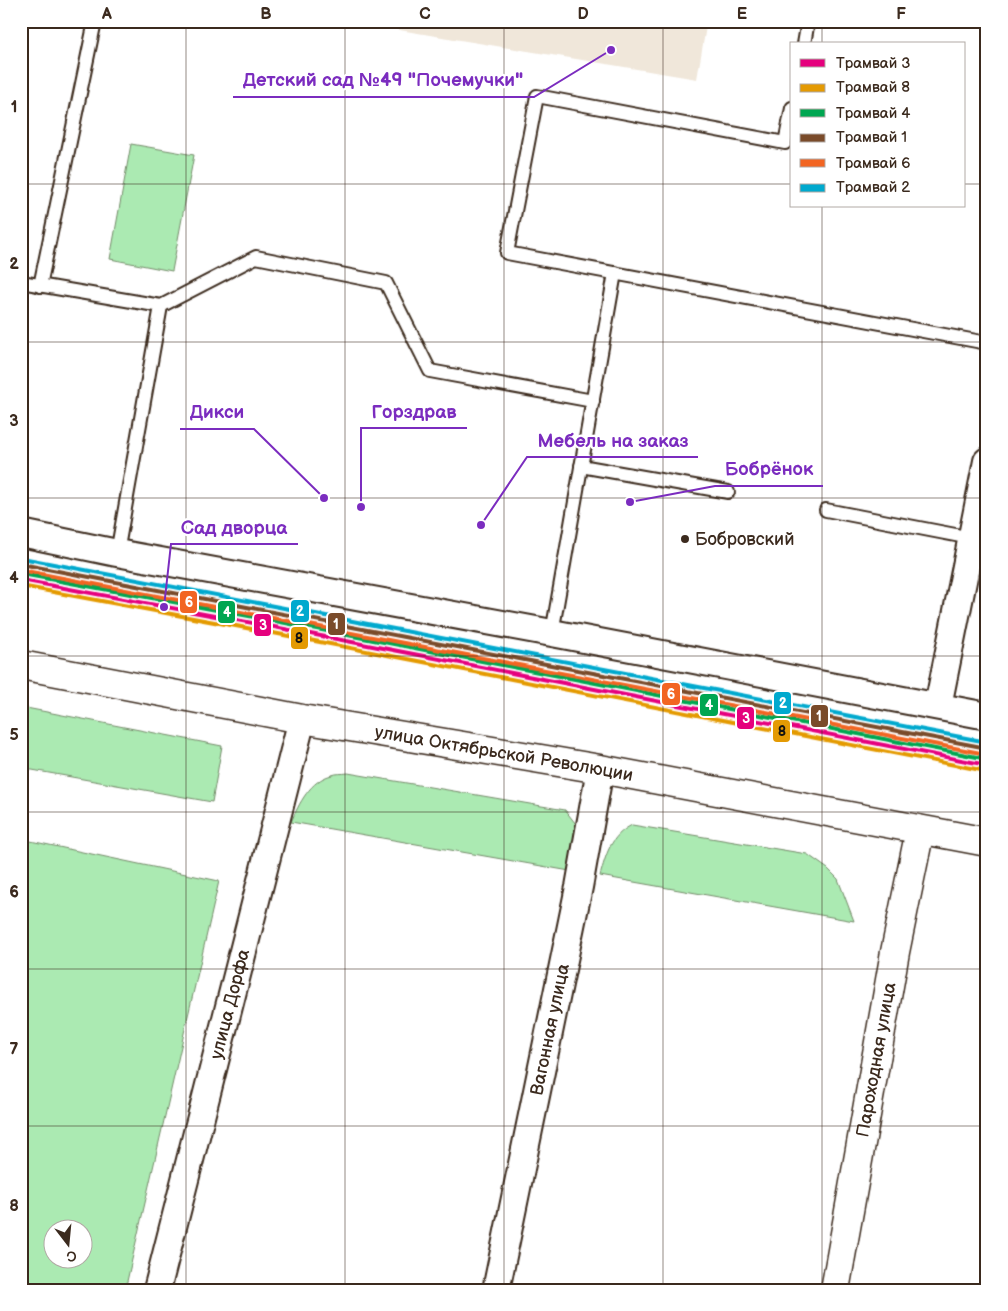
<svg xmlns="http://www.w3.org/2000/svg" width="1008" height="1311" viewBox="0 0 1008 1311" font-family="'Balsamiq Sans',sans-serif">
  <style>
    .built { fill: #f0e7da }
    .green { fill: #abeab2; stroke: #738a68; fill-rule: evenodd }
    .lines { fill: none; stroke-linecap: round; stroke-linejoin: round }
    .service-casing { stroke: #3b2a1e; stroke-width: 16 }
    .minor-casing { stroke: #3b2a1e; stroke-width: 30 }
    .secondary-casing { stroke: #3b2a1e; stroke-width: 31 }
    .primary-casing { stroke: #3b2a1e; stroke-width: 31 }
    .service { stroke: #fff; stroke-width: 12 }
    .minor { stroke: #fff; stroke-width: 26 }
    .secondary { stroke: #fff; stroke-width: 28 }
    .primary { stroke: #fff; stroke-width: 28 }
    .tram-1-casing { stroke: #fff; stroke-width: 8 }
    .tram-2-casing { stroke: #fff; stroke-width: 8 }
    .tram-3-casing { stroke: #fff; stroke-width: 8 }
    .tram-4-casing { stroke: #fff; stroke-width: 8 }
    .tram-5-casing { stroke: #fff; stroke-width: 8 }
    .tram-6-casing { stroke: #fff; stroke-width: 8 }
    .tram-1 { stroke: #e5007d; stroke-width: 4 }
    .tram-2 { stroke: #e49a03; stroke-width: 4 }
    .tram-3 { stroke: #00a651; stroke-width: 4 }
    .tram-4 { stroke: #7a4b2a; stroke-width: 4 }
    .tram-5 { stroke: #f26522; stroke-width: 4 }
    .tram-6 { stroke: #00a9ce; stroke-width: 4 }
    .grid { fill: none; stroke: #3b2a1e; stroke-width: 1; stroke-opacity: 0.55 }
    .poi-dot { fill: #3b2a1e; stroke: #fff; stroke-width: 2 }
    .labels { text-anchor: middle; dominant-baseline: central; stroke-width: 4.5; stroke-linejoin: round; paint-order: stroke }
    .poi-label { font-size: 18px; fill: #3b2a1e; stroke: #fff; text-anchor: start }
    .street-label { font-size: 18px; fill: #3b2a1e; stroke: #fff }
    .leader { fill: none; stroke: #7b2cbf; stroke-width: 2 }
    .callout-dot { fill: #7b2cbf; stroke: #fff; stroke-width: 2 }
    .callout-label { font-size: 19px; text-anchor: middle; font-weight: bold; fill: #7b2cbf; stroke: #fff; stroke-width: 4.5; stroke-linejoin: round; paint-order: stroke }
    .line-badge { stroke: #fff; stroke-width: 2 }
    .badge-label { font-size: 14px; text-anchor: middle; font-weight: bold; fill: #fff }
    .pale-badge-label { font-size: 14px; text-anchor: middle; font-weight: bold; fill: #111 }
    .neatline { fill: none; stroke: #3b2a1e; stroke-width: 2 }
    .grid-label { font-size: 16px; text-anchor: middle; font-weight: bold; fill: #3b2a1e }
  </style>
  <rect width="100%" height="100%" fill="#fff"/>
  <filter id="ink" filterUnits="userSpaceOnUse"><feTurbulence type="fractalNoise" baseFrequency=".02" numOctaves="2"/><feDisplacementMap in="SourceGraphic" scale="10" xChannelSelector="R" yChannelSelector="G"/><feConvolveMatrix kernelMatrix="1 2 1 2 8 2 1 2 1" color-interpolation-filters="sRGB"/></filter>
  <g filter="url(#ink)">
    <!-- built -->
    <path class="built" d="M345,21H707L697,79Z"/>
    <!-- green -->
    <g class="green">
      <path d="M131,144L194,155L172,271L110,259Z"/>
      <path d="M21,707L222,746L212,802L21,768Z"/>
      <path d="M348,773L565,810L579,828L570,871L291,822C299,804 310,780 332,775C337,773 342,774 348,773Z"/>
      <path d="M632,825L807,854L828,869L838,879L854,921L600,876C606,855 610,836 632,825Z"/>
      <path d="M21,839L219,881L125,1290H21ZM82,1228V1258H52V1228Z"/>
    </g>
    <g class="lines">
      <defs>
        <g id="service">
          <path d="M804,44L808,21"/>
          <path d="M792,108L785,143L537,96L507,253L987,343"/>
          <path d="M21,282L161,306L256,257L386,283L430,371L593,401"/>
          <path d="M40,286L95,21"/>
          <path d="M581,466L728,492"/>
          <path d="M826,510L971,538"/>
          <path d="M117,553L161,306"/>
          <path d="M552,633L615,273"/>
        </g>
        <g id="minor">
          <path d="M21,533L117,553L552,633L987,716"/>
          <path d="M938,706L987,461"/>
          <path id="s1" d="M157,1290L302,719"/>
          <path id="s2" d="M496,1290L579,887L600,769"/>
        </g>
        <g id="secondary">
          <path id="s3" d="M835,1290L895,952L920,830"/>
        </g>
        <g id="primary">
          <path id="s4" d="M21,665L302,719L600,769L987,842"/>
        </g>
      </defs>
      <!-- service casing -->
      <use href="#service" class="service-casing"/>
      <!-- minor casing -->
      <use href="#minor" class="minor-casing"/>
      <!-- secondary casing -->
      <use href="#secondary" class="secondary-casing"/>
      <!-- primary casing -->
      <use href="#primary" class="primary-casing"/>
      <!-- service -->
      <use href="#service" class="service"/>
      <!-- minor -->
      <use href="#minor" class="minor"/>
      <!-- secondary -->
      <use href="#secondary" class="secondary"/>
      <!-- primary -->
      <use href="#primary" class="primary"/>
      <defs>
        <path id="tram-1" d="M21,580L269,626L987,765"/>
        <path id="tram-2" d="M21,586L268,632L986,771"/>
        <path id="tram-3" d="M22,574L270,620L987,759"/>
        <path id="tram-4" d="M21,564L987,748"/>
        <path id="tram-5" d="M21,570L986,754"/>
        <path id="tram-6" d="M22,558L987,742"/>
      </defs>
      <!-- tram-1 casing -->
      <use href="#tram-1" class="tram-1-casing"/>
      <!-- tram-2 casing -->
      <use href="#tram-2" class="tram-2-casing"/>
      <!-- tram-3 casing -->
      <use href="#tram-3" class="tram-3-casing"/>
      <!-- tram-4 casing -->
      <use href="#tram-4" class="tram-4-casing"/>
      <!-- tram-5 casing -->
      <use href="#tram-5" class="tram-5-casing"/>
      <!-- tram-6 casing -->
      <use href="#tram-6" class="tram-6-casing"/>
      <!-- tram-1 -->
      <use href="#tram-1" class="tram-1"/>
      <!-- tram-2 -->
      <use href="#tram-2" class="tram-2"/>
      <!-- tram-3 -->
      <use href="#tram-3" class="tram-3"/>
      <!-- tram-4 -->
      <use href="#tram-4" class="tram-4"/>
      <!-- tram-5 -->
      <use href="#tram-5" class="tram-5"/>
      <!-- tram-6 -->
      <use href="#tram-6" class="tram-6"/>
    </g>
  </g>
  <!-- grid -->
  <path class="grid" d="M186,21V1290M345,21V1290M504,21V1290M663,21V1290M822,21V44M21,184H792M964,184H987M822,206V1290M21,342H987M21,498H987M21,656H987M21,812H987M21,969H987M21,1126H987"/>
  <!-- markers -->
  <circle class="poi-dot" cx="685" cy="539" r="5"/>
  <g class="labels">
    <!-- poi labels -->
    <g class="poi-label">
      <text x="695" y="539">Бобровский</text>
    </g>
    <!-- street labels -->
    <g class="street-label">
      <text stroke="none"><textPath href="#s4" startOffset="491">улица Октябрьской Революции</textPath></text>
      <text stroke="none"><textPath href="#s1" startOffset="295">улица Дорфа</textPath></text>
      <text stroke="none"><textPath href="#s2" startOffset="266">Вагонная улица</textPath></text>
      <text stroke="none"><textPath href="#s3" startOffset="234">Пароходная улица</textPath></text>
    </g>
  </g>
  <!-- callouts -->
  <path class="leader" d="M611 50L534 97H233M361 507L361 428H467M324 498L254 429H180M481 525L527 457H698M630 502L715 486H823M164 607L171 544H298"/>
  <g class="callout-dot">
    <circle cx="611" cy="50" r="5"/>
    <circle cx="361" cy="507" r="5"/>
    <circle cx="324" cy="498" r="5"/>
    <circle cx="481" cy="525" r="5"/>
    <circle cx="630" cy="502" r="5"/>
    <circle cx="164" cy="607" r="5"/>
  </g>
  <g class="callout-label">
    <text x="383" y="86">Детский сад №49 "Почемучки"</text>
    <text x="414" y="418">Горздрав</text>
    <text x="217" y="418">Дикси</text>
    <text x="613" y="447">Мебель на заказ</text>
    <text x="769" y="475">Бобрёнок</text>
    <text x="234" y="534">Сад дворца</text>
  </g>
  <g class="line-badge">
    <rect x="179" y="590" width="19" height="24" rx="5" fill="#f26522"/>
    <rect x="290" y="599" width="20" height="24" rx="5" fill="#00a9ce"/>
    <rect x="217" y="600" width="19" height="24" rx="5" fill="#00a651"/>
    <rect x="327" y="612" width="19" height="24" rx="5" fill="#7a4b2a"/>
    <rect x="253" y="613" width="19" height="24" rx="5" fill="#e5007d"/>
    <rect x="290" y="626" width="19" height="24" rx="5" fill="#e49a03"/>
    <rect x="661" y="682" width="20" height="24" rx="5" fill="#f26522"/>
    <rect x="773" y="691" width="19" height="24" rx="5" fill="#00a9ce"/>
    <rect x="699" y="693" width="20" height="24" rx="5" fill="#00a651"/>
    <rect x="810" y="704" width="19" height="24" rx="5" fill="#7a4b2a"/>
    <rect x="736" y="706" width="19" height="24" rx="5" fill="#e5007d"/>
    <rect x="772" y="719" width="19" height="24" rx="5" fill="#e49a03"/>
  </g>
  <g class="badge-label">
    <text x="189" y="607">6</text>
    <text x="300" y="616">2</text>
    <text x="227" y="617">4</text>
    <text x="336" y="629">1</text>
    <text x="263" y="630">3</text>
    <text x="671" y="699">6</text>
    <text x="783" y="708">2</text>
    <text x="709" y="710">4</text>
    <text x="819" y="721">1</text>
    <text x="746" y="723">3</text>
  </g>
  <g class="pale-badge-label">
    <text x="299" y="643">8</text>
    <text x="782" y="736">8</text>
  </g>
  <!-- margin -->
  <rect width="1008" height="1311" fill="none" stroke="#fff" stroke-width="55"/>
  <!-- legend -->
  <rect x="790" y="42" width="175" height="165" fill="#ffffff" stroke="#b1aaa5"/>
  <rect x="800" y="59" width="25" height="8" fill="#e5007d" stroke="#b1aaa5"/>
  <text x="836" y="68" font-size="15" fill="#3b2a1e">Трамвай 3</text>
  <rect x="800" y="84" width="25" height="8" fill="#e49a03" stroke="#b1aaa5"/>
  <text x="836" y="92" font-size="15" fill="#3b2a1e">Трамвай 8</text>
  <rect x="800" y="109" width="25" height="8" fill="#00a651" stroke="#b1aaa5"/>
  <text x="836" y="118" font-size="15" fill="#3b2a1e">Трамвай 4</text>
  <rect x="800" y="134" width="25" height="8" fill="#7a4b2a" stroke="#b1aaa5"/>
  <text x="836" y="142" font-size="15" fill="#3b2a1e">Трамвай 1</text>
  <rect x="800" y="159" width="25" height="8" fill="#f26522" stroke="#b1aaa5"/>
  <text x="836" y="168" font-size="15" fill="#3b2a1e">Трамвай 6</text>
  <rect x="800" y="184" width="25" height="8" fill="#00a9ce" stroke="#b1aaa5"/>
  <text x="836" y="192" font-size="15" fill="#3b2a1e">Трамвай 2</text>
  <!-- north arrow -->
  <g transform="translate(68 1244) rotate(164)"><circle r="24" fill="#ffffff" stroke="#b1aaa5"/>
  <path d="M0-4L9 19L0 12L-9 19Z" fill="#3b2a1e"/>
  <text y="-8" font-size="14" font-weight="bold" text-anchor="middle" fill="#3b2a1e">С</text>
  </g>
  <rect x="28" y="28" width="952" height="1256" class="neatline"/>
  <g class="grid-label">
    <text x="107" y="19">A</text>
    <text x="266" y="19">B</text>
    <text x="425" y="19">C</text>
    <text x="583" y="19">D</text>
    <text x="742" y="19">E</text>
    <text x="901" y="19">F</text>
    <text x="14" y="112">1</text>
    <text x="14" y="269">2</text>
    <text x="14" y="426">3</text>
    <text x="14" y="583">4</text>
    <text x="14" y="740">5</text>
    <text x="14" y="897">6</text>
    <text x="14" y="1054">7</text>
    <text x="14" y="1211">8</text>
  </g>
</svg>
